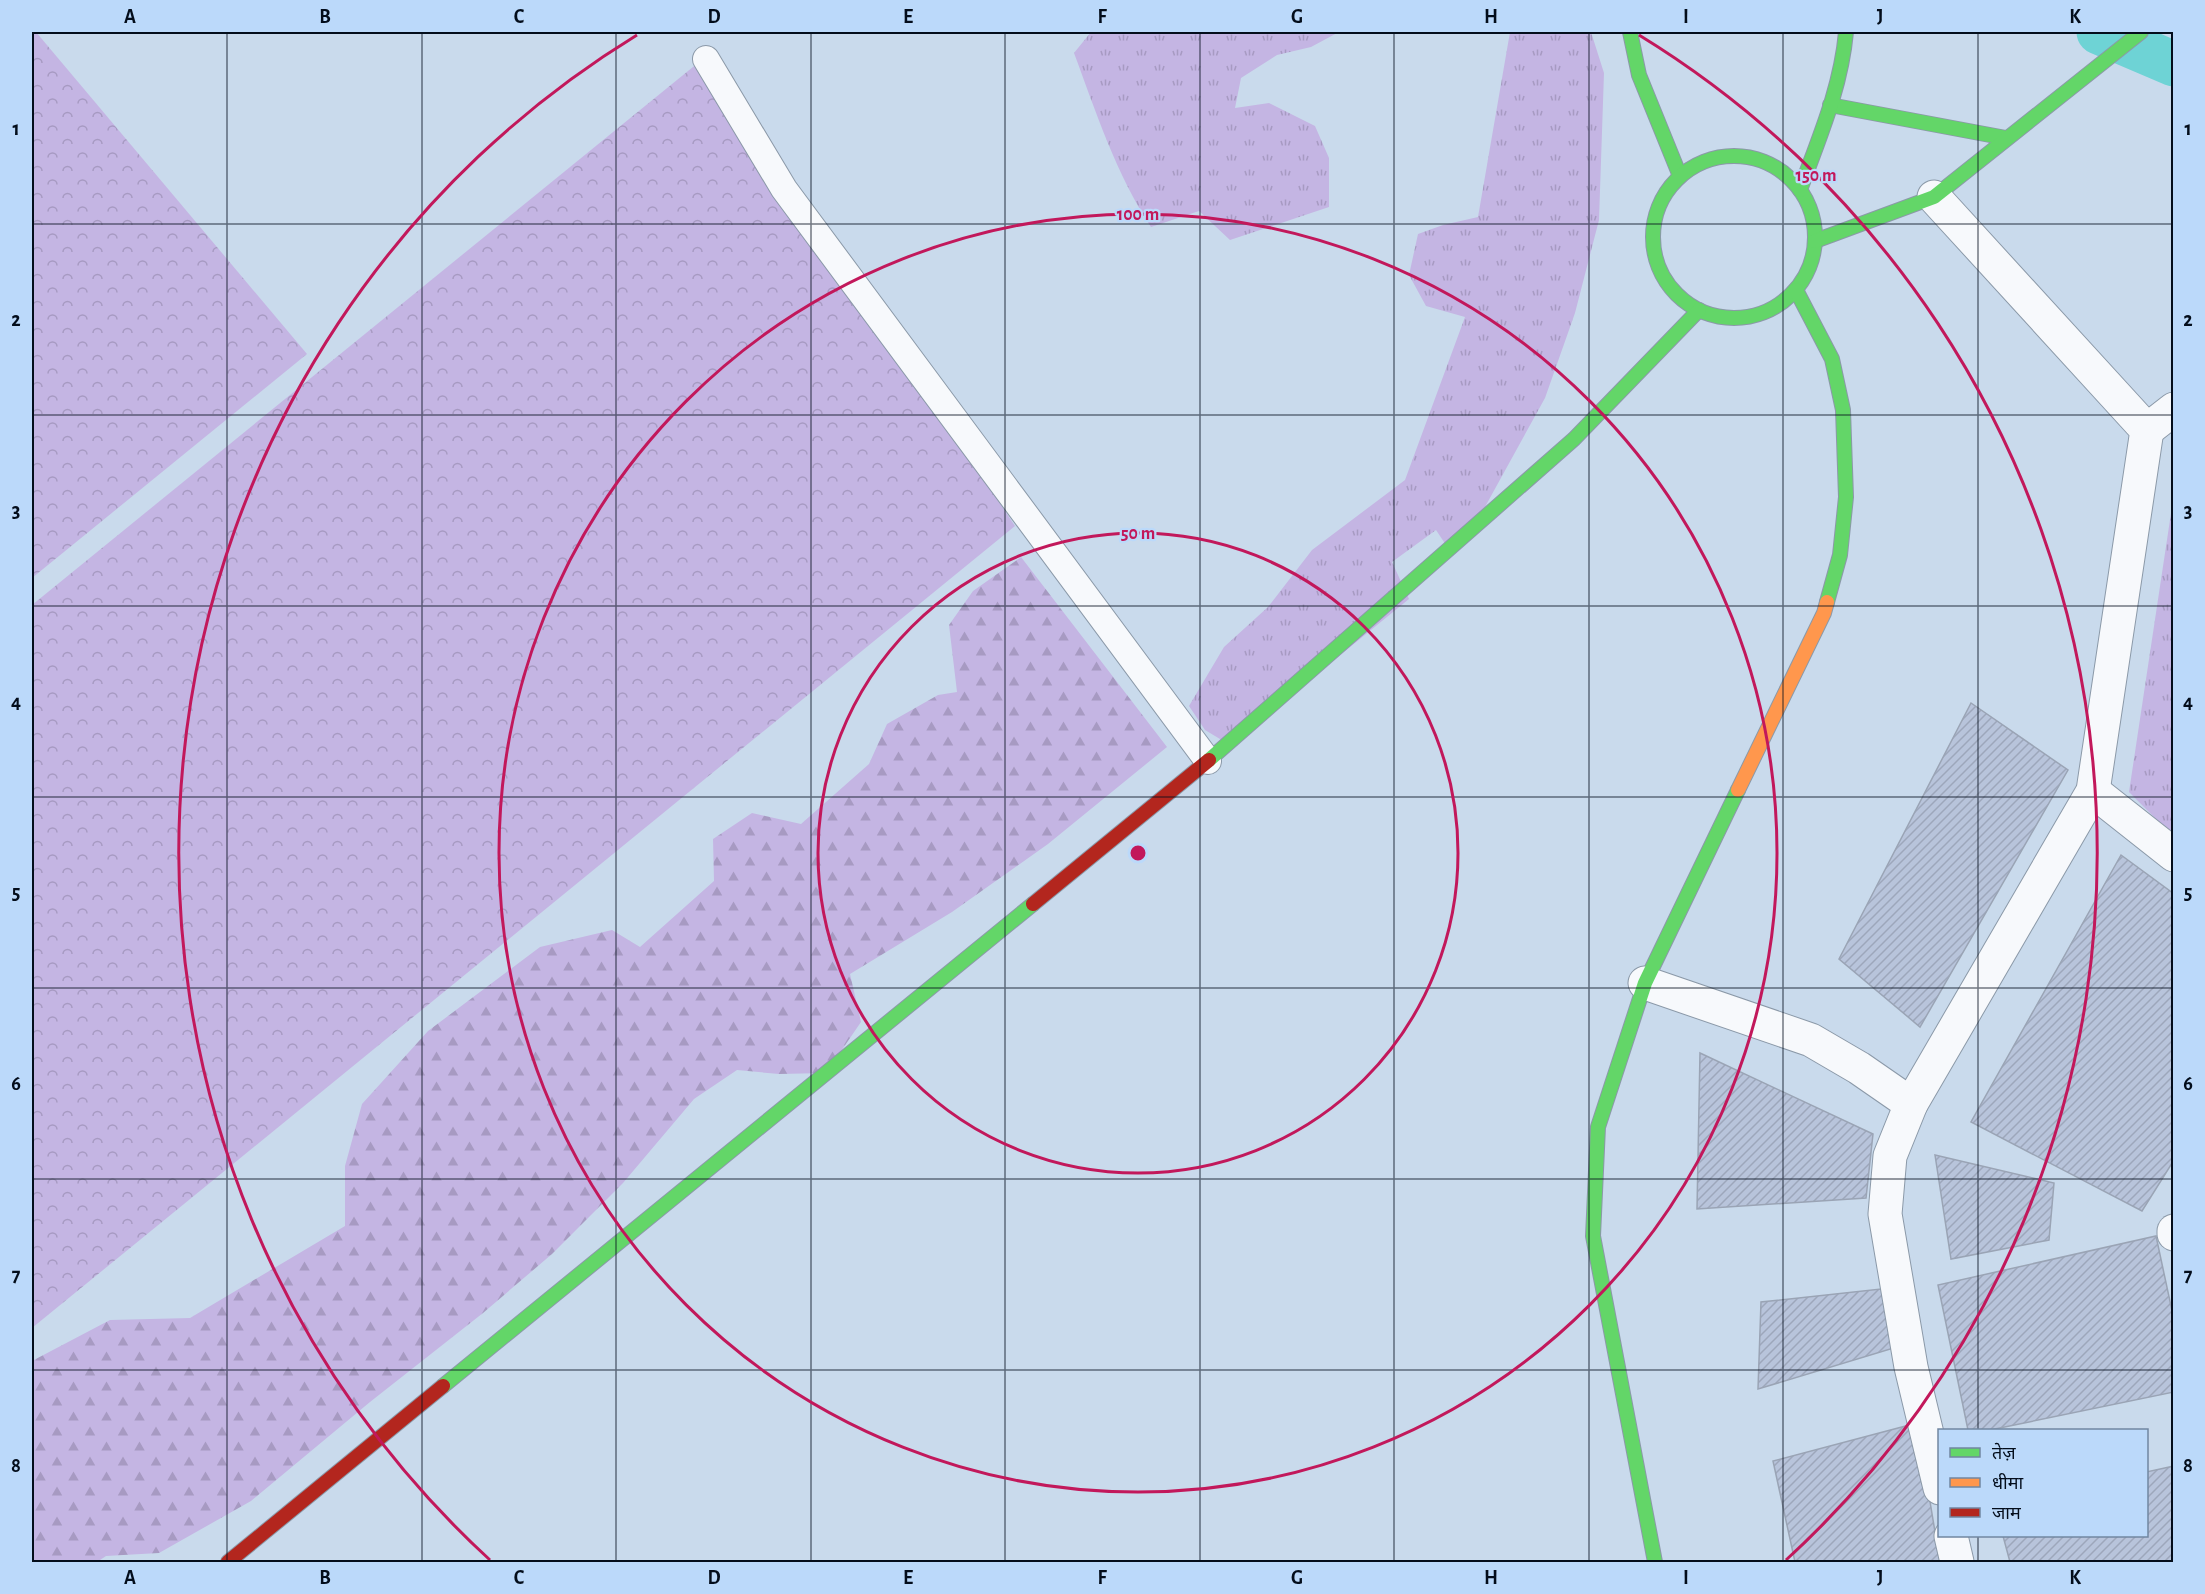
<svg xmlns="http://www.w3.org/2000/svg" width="2205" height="1594" viewBox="0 0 2205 1594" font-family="'Alegreya Sans','Noto Sans Devanagari',sans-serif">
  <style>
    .grass { fill: url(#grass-tufts) }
    .forest { fill: url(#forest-firs) }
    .park { fill: url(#park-crowns) }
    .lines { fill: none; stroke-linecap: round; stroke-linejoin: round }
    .canal { stroke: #6ed3d5; stroke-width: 45 }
    .building { fill: url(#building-hatch); stroke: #9aa4b5; stroke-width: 1.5 }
    .lane-casing { stroke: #8b99a8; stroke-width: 28 }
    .street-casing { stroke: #8b99a8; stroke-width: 35 }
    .fast-casing { stroke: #8b99a8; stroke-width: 16 }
    .slow-casing { stroke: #8b99a8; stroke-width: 16 }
    .jam-casing { stroke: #8b99a8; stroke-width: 16 }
    .lane { stroke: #f7f9fc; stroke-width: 26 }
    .street { stroke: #f7f9fc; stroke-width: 33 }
    .fast { stroke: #63d668; stroke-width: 14 }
    .slow { stroke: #ff974d; stroke-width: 14 }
    .jam { stroke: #b3261e; stroke-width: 14 }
    .grid { fill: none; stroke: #030d1b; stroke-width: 1.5; stroke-opacity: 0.55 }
    .ring { fill: none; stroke: #c2185b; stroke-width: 3 }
    .centre { fill: #c2185b; stroke: #bbd9fa; stroke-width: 3 }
    .ring-label { font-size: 18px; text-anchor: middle; font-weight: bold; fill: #c2185b; stroke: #bbd9fa; stroke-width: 4.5; stroke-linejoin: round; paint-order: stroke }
    .neatline { fill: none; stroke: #030d1b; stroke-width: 2 }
    .grid-label { font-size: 20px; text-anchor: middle; font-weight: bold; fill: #030d1b }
  </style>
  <defs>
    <pattern id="grass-tufts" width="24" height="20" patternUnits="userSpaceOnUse" patternTransform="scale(1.5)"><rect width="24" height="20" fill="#c4b5e3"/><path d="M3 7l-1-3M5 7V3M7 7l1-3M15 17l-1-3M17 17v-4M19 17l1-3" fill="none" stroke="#a79ac2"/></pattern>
    <pattern id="forest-firs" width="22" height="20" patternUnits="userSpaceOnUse" patternTransform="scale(1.5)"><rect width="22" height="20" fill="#c4b5e3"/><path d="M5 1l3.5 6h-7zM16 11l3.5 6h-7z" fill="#a79ac2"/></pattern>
    <pattern id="park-crowns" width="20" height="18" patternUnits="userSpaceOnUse" patternTransform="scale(1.5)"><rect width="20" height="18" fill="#c4b5e3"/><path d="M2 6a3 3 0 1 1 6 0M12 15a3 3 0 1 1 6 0" fill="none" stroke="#a79ac2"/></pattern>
    <pattern id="building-hatch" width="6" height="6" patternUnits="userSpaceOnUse" patternTransform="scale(1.5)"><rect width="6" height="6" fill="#b8c4db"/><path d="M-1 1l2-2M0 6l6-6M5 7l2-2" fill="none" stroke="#9da7bb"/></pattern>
  </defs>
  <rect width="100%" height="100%" fill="#c9daec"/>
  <!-- grass -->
  <g class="grass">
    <path d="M1091,32H1339L1311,47L1277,55L1241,78L1235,108L1269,103L1315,126L1329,158V207L1230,240L1199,211L1151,227C1116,174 1096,112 1074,53Z"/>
    <path d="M1510,32H1591L1604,73L1599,220L1575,313L1545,398L1480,516L1450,551L1436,530L1392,562L1409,599L1230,745L1205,730L1189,706L1224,647L1268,607L1312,550L1405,480L1465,317L1426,306L1409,275L1418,234L1443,225L1478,217Z"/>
    <path d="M2173,500V836L2129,792Z"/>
  </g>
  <!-- forest -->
  <path class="forest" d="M1021,557L1167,747L1048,844L952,912L850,974L861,1022L826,1073L779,1074L737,1070L694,1099L623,1183L552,1254L483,1313L370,1402L251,1501L159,1553L106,1556L97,1562H32V1361L110,1320L190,1318L345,1226V1166L362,1104L428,1031L540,947L612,930L640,947L714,881L713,839L752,813L801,824L869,764L887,724L938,695L957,692L949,625L973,591Z"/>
  <!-- park -->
  <g class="park">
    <path d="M32,32H36L307,354L32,578Z"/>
    <path d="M704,58L1015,526L32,1328V605Z"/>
  </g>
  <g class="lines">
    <!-- canal -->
    <path class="canal" d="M2099,32L2174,64"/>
  </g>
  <!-- building -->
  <g class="building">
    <path d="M1971,703L2068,770L1920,1027L1839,959Z"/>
    <path d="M2121,855L2174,894V1160L2142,1211L1971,1122Z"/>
    <path d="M1700,1053L1873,1134L1866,1198L1697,1209Z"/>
    <path d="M1935,1155L2054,1183L2049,1240L1951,1259Z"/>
    <path d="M2156,1236L2174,1320V1392L1990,1430H1968L1938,1285Z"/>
    <path d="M1890,1288L1897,1347L1758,1389L1761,1302Z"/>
    <path d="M1917,1423L1940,1562H1795L1773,1461Z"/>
    <path d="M2174,1466V1562H2010L2003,1536H2146V1472Z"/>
  </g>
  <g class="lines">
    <defs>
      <path id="lane" d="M706,59L784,189L1208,761"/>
      <g id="street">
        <path d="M1934,197L2147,430L2093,791L1911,1104L1890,1156L1885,1214L1911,1367L1940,1488"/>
        <path d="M2147,430L2174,409"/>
        <path d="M2093,791L2174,855"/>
        <path d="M1645,983L1811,1040L1859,1068L1911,1104"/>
        <path d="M2174,1231V1234"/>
        <path d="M1951,1536L1957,1562"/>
      </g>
      <g id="fast">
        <path d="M1630,32L1639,75L1680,176"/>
        <path d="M1830,105L2006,138"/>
        <circle cx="1734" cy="237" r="81"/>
        <path d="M1800,190C1819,138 1841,88 1846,32"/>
        <path d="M1815,241L1934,197L2141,32"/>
        <path d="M1796,290L1832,359L1843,410L1846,497L1840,555L1827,602"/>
        <path d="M1209,760L1574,439L1699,310"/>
        <path d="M443,1386L1033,904"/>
        <path d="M1655,1562L1593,1236L1598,1127L1645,983L1738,790"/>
      </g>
      <path id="slow" d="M1738,790L1824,613L1827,602"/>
      <g id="jam">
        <path d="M1033,904L1209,760"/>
        <path d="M228,1562L443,1386"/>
      </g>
    </defs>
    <!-- lane casing -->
    <use href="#lane" class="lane-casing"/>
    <!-- street casing -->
    <use href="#street" class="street-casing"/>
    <!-- fast casing -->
    <use href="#fast" class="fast-casing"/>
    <!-- slow casing -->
    <use href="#slow" class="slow-casing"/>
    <!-- jam casing -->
    <use href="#jam" class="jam-casing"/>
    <!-- lane -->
    <use href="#lane" class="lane"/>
    <!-- street -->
    <use href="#street" class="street"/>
    <!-- fast -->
    <use href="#fast" class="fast"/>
    <!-- slow -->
    <use href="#slow" class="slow"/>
    <!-- jam -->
    <use href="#jam" class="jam"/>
  </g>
  <!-- grid -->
  <path class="grid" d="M227,32V1562M422,32V1562M616,32V1562M811,32V1562M1005,32V1562M1200,32V1562M1394,32V1562M1589,32V1562M1783,32V1562M1978,32V1430M32,224H2174M32,415H2174M32,606H2174M32,797H2174M32,988H2174M32,1179H2174M32,1370H2174M1978,1536V1562"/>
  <!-- distance rings -->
  <g class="ring">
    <circle cx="1138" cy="853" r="320"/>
    <circle cx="1138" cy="853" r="639"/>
    <path d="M490 1560A959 959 0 0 1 637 35M1639 35A959 959 0 0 1 1786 1560"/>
  </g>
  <circle cx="1138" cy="853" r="9" class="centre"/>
  <g class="ring-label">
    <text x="1816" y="181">150 m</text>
    <text x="1138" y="220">100 m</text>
    <text x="1138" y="539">50 m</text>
  </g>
  <!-- border -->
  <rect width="2205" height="1594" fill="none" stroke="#bbd9fa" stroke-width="66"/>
  <!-- legend -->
  <rect x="1938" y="1429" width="210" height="108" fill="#bbd9fa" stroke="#7187a1" stroke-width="1.5"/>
  <rect x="1950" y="1448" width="30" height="9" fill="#63d668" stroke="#7187a1" stroke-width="1.5"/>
  <text x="1992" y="1459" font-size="18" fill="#030d1b">तेज़</text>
  <rect x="1950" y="1478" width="30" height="9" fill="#ff974d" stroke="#7187a1" stroke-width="1.5"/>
  <text x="1992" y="1489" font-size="18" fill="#030d1b">धीमा</text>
  <rect x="1950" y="1508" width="30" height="9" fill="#b3261e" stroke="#7187a1" stroke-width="1.5"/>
  <text x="1992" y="1519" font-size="18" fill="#030d1b">जाम</text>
  <rect x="33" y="33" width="2139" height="1528" class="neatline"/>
  <g class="grid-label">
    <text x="130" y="23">A</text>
    <text x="325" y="23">B</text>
    <text x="519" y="23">C</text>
    <text x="714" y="23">D</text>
    <text x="908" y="23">E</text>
    <text x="1102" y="23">F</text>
    <text x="1297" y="23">G</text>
    <text x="1491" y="23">H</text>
    <text x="1686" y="23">I</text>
    <text x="1880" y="23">J</text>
    <text x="2075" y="23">K</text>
    <text x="16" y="135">1</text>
    <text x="2188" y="135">1</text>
    <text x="16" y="326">2</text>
    <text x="2188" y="326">2</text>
    <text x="16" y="517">3</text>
    <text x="2188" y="517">3</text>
    <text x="16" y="708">4</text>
    <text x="2188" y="708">4</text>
    <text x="16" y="899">5</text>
    <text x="2188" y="899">5</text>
    <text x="16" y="1090">6</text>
    <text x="2188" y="1090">6</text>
    <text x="16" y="1281">7</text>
    <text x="2188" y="1281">7</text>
    <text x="16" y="1472">8</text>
    <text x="2188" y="1472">8</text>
    <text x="130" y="1584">A</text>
    <text x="325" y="1584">B</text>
    <text x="519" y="1584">C</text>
    <text x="714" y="1584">D</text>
    <text x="908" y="1584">E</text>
    <text x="1102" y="1584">F</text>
    <text x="1297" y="1584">G</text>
    <text x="1491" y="1584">H</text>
    <text x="1686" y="1584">I</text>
    <text x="1880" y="1584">J</text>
    <text x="2075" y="1584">K</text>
  </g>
</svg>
